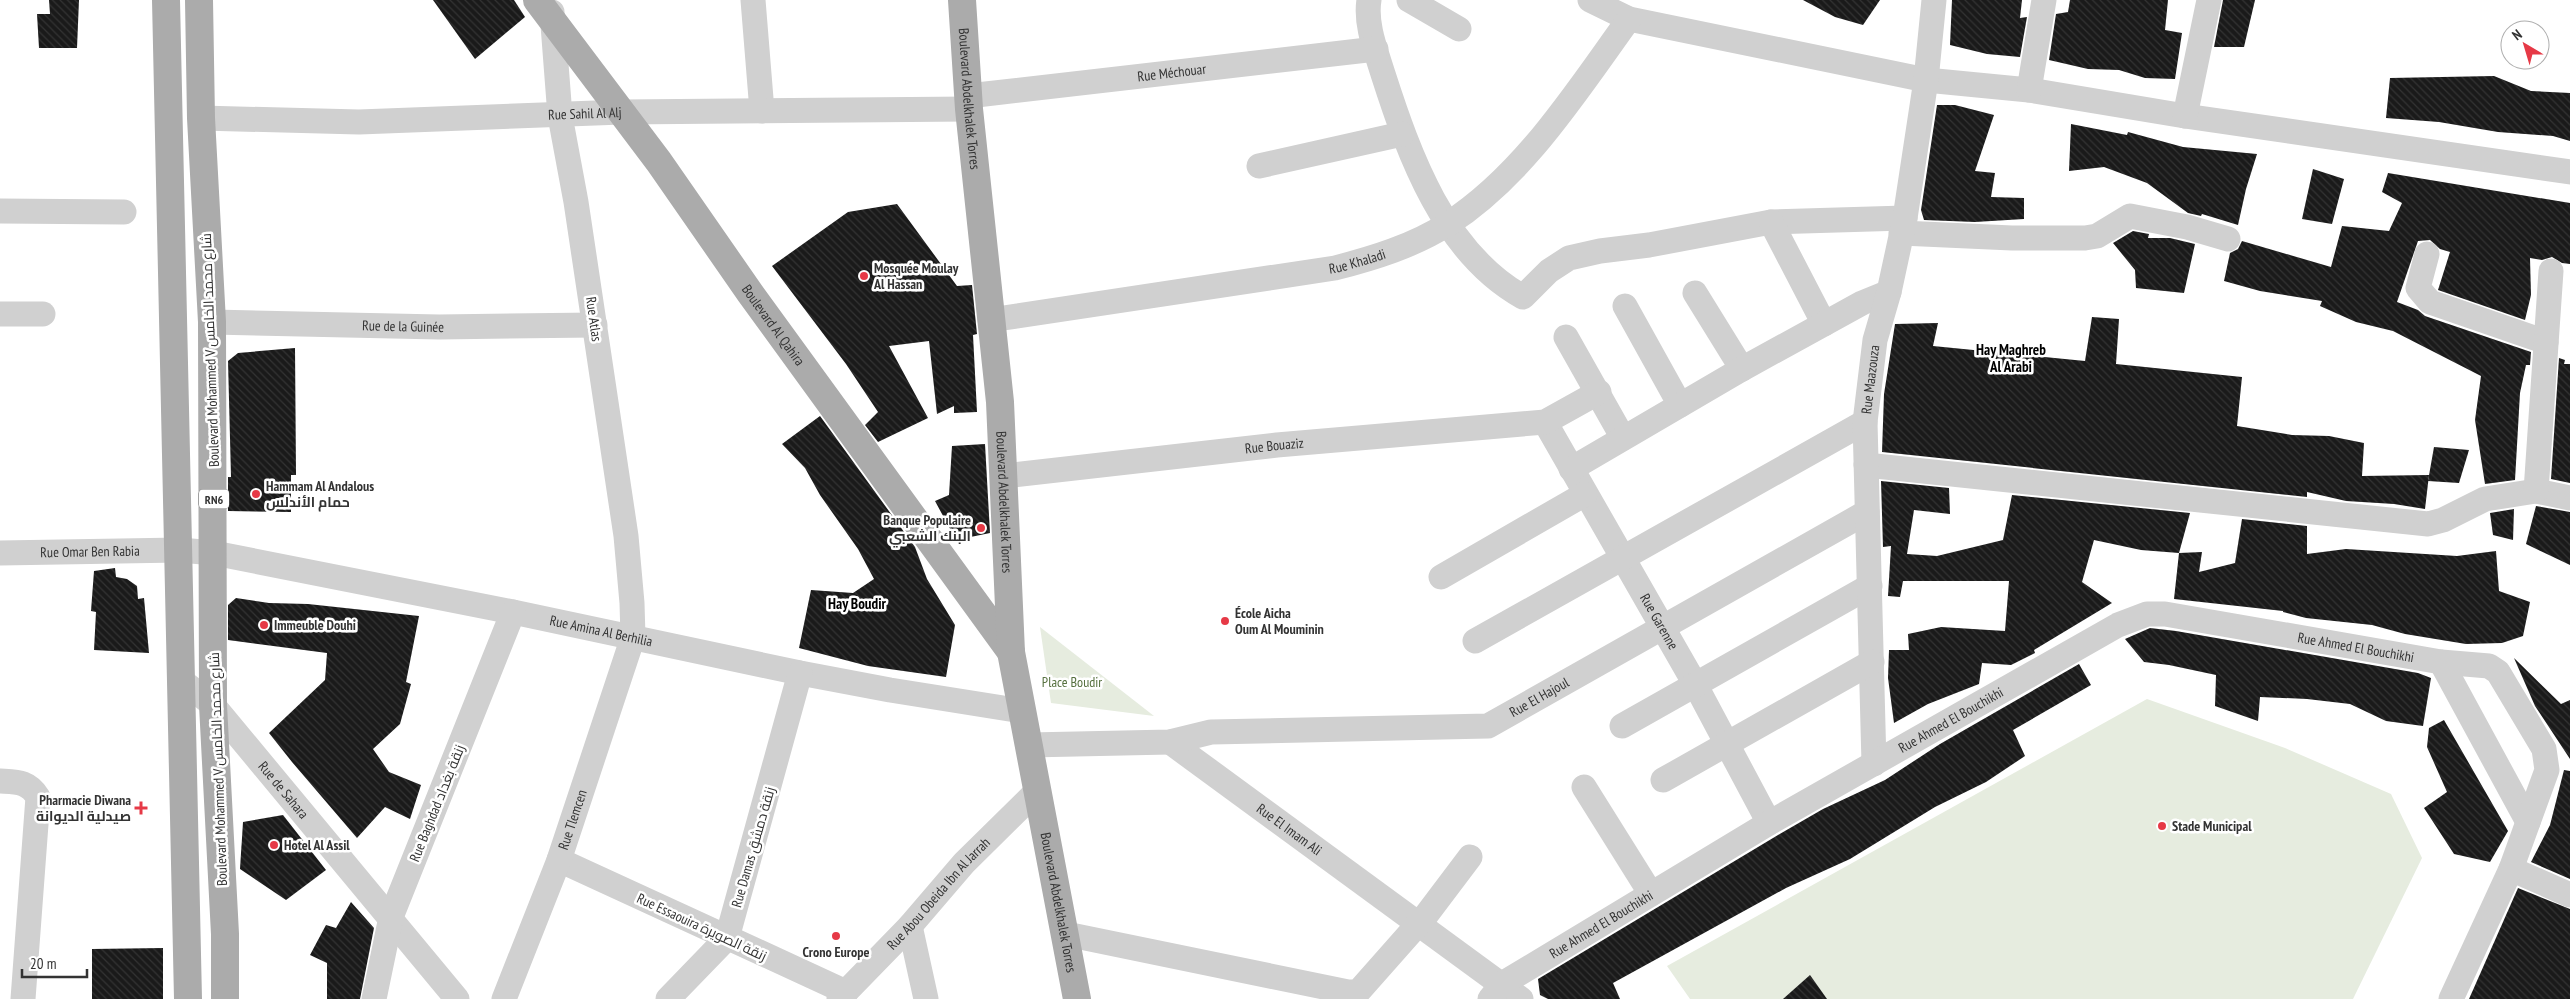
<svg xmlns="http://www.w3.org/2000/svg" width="2570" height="999" viewBox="0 0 2570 999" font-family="'PT Sans Narrow',Cairo,sans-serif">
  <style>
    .green { fill: #e6ecdf }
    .building { fill: url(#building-back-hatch) }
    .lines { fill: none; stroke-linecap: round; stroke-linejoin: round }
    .minor { stroke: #d0d0d0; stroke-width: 25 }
    .major { stroke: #ababab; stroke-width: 28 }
    .poi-dot { fill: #e63946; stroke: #fff; stroke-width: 2 }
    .labels { text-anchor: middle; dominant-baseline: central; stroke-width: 5; stroke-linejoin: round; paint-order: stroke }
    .shield { fill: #fff; stroke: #707070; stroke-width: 1 }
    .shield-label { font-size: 12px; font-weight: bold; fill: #333 }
    .street-label { font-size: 14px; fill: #333; stroke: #fff }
    .poi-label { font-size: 14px; font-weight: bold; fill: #333; stroke: #fff; text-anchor: start }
    .park-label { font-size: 14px; fill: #56703f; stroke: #fff }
    .neighbourhood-label { font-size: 15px; font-weight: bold; fill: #000; stroke: #fff }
  </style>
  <defs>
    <pattern id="building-back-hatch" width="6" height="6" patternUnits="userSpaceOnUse" patternTransform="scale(1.25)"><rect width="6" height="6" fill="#1a1a1a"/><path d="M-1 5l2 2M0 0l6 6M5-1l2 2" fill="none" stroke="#333"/></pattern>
  </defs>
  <rect width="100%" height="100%" fill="#fff"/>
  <!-- green -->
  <g class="green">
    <path d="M1040,627L1154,716L1051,703Z"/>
    <path d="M2147,699L2285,748L2391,794L2422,858L2353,999H1690L1667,966Z"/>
  </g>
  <!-- building -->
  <g class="building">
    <path d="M49,0H79L77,48H39L37,14H50Z"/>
    <path d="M433,0H514L525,17L475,59Z"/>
    <path d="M1803,0H1880L1863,25L1835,17Z"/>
    <path d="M1952,0H2022L2020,18L2027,17L2020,57L1987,54L1950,45Z"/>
    <path d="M2070,0H2168L2165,30L2182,33L2175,79L2145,78L2119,70L2088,69L2049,60L2056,14L2068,12Z"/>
    <path d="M2223,0H2255L2244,47H2214Z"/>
    <path d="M2494,76L2531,91L2570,93V141L2553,136L2498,132L2439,122L2386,118L2390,78Z"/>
    <path d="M1937,105H1955L1994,115L1975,171L1995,173L1991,197L2024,198V219L1975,222L1924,220L1921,210Z"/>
    <path d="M2071,124L2127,135L2128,132L2183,147L2257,154L2246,189L2238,225L2202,214L2201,216L2188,213L2147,183L2104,167L2069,171Z"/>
    <path d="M2313,169L2344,179L2332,224L2302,219Z"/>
    <path d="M2388,173L2570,203V264L2562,263L2552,257L2542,260L2530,258L2531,295L2525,320L2438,290L2450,252L2440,249L2430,240L2418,241L2397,302L2418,310L2425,316L2531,352L2530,365H2526L2520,393L2515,480L2485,484L2475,420L2481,376L2393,331L2356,322L2320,306L2322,301L2260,291L2224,281L2230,253L2238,249L2242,241L2331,267L2342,226L2389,231L2402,203L2382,192Z"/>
    <path d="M897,204L957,286L972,285L977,334L973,335L977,412L954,413V406L937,414L929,341L889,346L928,418L878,442L865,425L878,412L846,364L772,266L848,212Z"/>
    <path d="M2133,231L2149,234L2148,238H2170L2195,244L2184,293L2136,288L2135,270L2113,243Z"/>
    <path d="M2092,317L2119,319L2116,364L2242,377L2237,426L2292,435L2329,436L2364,443L2362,476L2429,475L2425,509L2394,504L2346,501L2307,492V497L1882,452L1884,394L1895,324L1938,323L1933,346L2085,361Z"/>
    <path d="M295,348L296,475H291V512L228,511V477H231L228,361L238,353Z"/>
    <path d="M2559,358L2565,360L2564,364H2570V483L2551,479Z"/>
    <path d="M820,416L915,547L927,579L955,625L946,677L868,666L799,648L811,590L853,593L874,579L858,549L820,495L805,468L782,444Z"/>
    <path d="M985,444L990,533L956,540L935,501L949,495L952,446Z"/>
    <path d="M2434,447L2469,450L2459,483L2428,481Z"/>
    <path d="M1881,481L1949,488L1950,514L1914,510L1907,554L1937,556L2003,540L2012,495L2190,513L2179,553L2141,550L2094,540L2082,582L2112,603L2034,650L2035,653L2011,665L1982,663L1979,684L1928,704L1894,723L1888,678L1889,650H1909L1908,634L1941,627L2005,631L2009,581H1903L1900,597L1888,596L1891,546L1883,547Z"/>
    <path d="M2536,506L2570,512V565L2526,544Z"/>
    <path d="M2514,509L2513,540L2493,535L2490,513Z"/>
    <path d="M2242,519L2307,526V554L2346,549L2457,556L2496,551L2499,591L2530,602L2523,636L2502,643L2466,644L2405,634L2372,625L2306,618L2283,612V611L2174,599L2179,553L2202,552L2199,572L2235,563Z"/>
    <path d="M115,568L116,577L127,579L137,586L138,599L144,598L149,653L94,650L96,612L91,611L94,571Z"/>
    <path d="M236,598L269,603L308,604L419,616L406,682L411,684L400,724L373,749L389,772L421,785L410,819L385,807L357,838L292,762L269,733L325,680L327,653L228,640V605Z"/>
    <path d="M2150,628L2176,631L2418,673L2431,678L2423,726L2386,721L2350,704L2307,699L2260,697L2258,721L2215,706L2216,675L2169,665L2144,662L2125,639Z"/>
    <path d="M2514,658L2561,704L2570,700V759L2535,706Z"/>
    <path d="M2079,664L2091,685L2013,730L2025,756L1986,782L1935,807L1850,859L1786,888L1613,983L1620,999H1548L1540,995L1538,979L1778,835L1823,809L1885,780L1940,744Z"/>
    <path d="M2444,720L2508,831L2490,862L2454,854L2424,808L2447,792L2427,747L2429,728Z"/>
    <path d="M2564,770L2570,771V879L2531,862L2550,825Z"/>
    <path d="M283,815L326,870L286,900L240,869L243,822Z"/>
    <path d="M2518,888L2570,909V999H2469Z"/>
    <path d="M351,902L374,928L360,999H327V963L310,955L326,925L336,928Z"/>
    <path d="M163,948V999H92V949Z"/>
    <path d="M1810,975L1827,999H1783Z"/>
  </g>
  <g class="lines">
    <!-- minor -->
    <g class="minor">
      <path d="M753,0L762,111"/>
      <path d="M1369,0C1365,24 1376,51 1383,74C1409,155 1444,253 1523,297L1549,271L1569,258L1600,251L1649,245L1771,222L1905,218"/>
      <path d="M1409,0L1459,29"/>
      <path d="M1590,0L1629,19L1926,80L2029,90L2185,116L2570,172"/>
      <path d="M2029,90L2044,0"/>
      <path id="s1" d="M968,96L1376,49"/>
      <path d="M2185,116L2209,0"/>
      <path id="s2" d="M201,118L359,122L622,112L969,109"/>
      <path d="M1259,166L1402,134"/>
      <path d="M0,211L124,212"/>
      <path d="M1771,222L1824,324"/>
      <path d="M1901,233L2012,238H2085L2097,236L2130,216L2187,227L2228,239"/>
      <path d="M2427,254L2418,288L2430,302L2546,342"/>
      <path d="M1695,293L1742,369"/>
      <path d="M1625,306L1680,405"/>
      <path d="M0,314H43"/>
      <path id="s3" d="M990,320L1335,268C1374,258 1413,246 1448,224C1525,174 1576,92 1629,19"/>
      <path id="s4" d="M212,322L439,327L595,325"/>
      <path d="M1566,337L1623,438"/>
      <path id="s5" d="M1545,422L1695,684L1769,823"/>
      <path d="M1866,465L2428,524L2443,520L2485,499L2536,491L2570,498"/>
      <path d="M1571,469L1742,369L1862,303L1889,292"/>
      <path id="s6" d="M1004,476L1277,445L1545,422L1599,392"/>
      <path d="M2536,491L2551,271"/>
      <path id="s7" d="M0,553L180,550L214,553L513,612L800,673L890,690L1022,711"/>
      <path d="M1441,577L1585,494"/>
      <path d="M1475,641L1865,422"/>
      <path d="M2441,662L2528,822"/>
      <path id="s8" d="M181,680L213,705L457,999"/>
      <path d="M1622,726L1870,586"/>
      <path id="s9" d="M1170,742L1521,999"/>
      <path id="s10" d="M1029,745L1170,742L1211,732L1488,726L1867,512"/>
      <path id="s11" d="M1874,764L1865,422L1875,340L1889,292L1905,218L1926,80L1934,0"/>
      <path d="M1663,780L1872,662"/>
      <path d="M0,781C17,782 28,781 38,797L23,999"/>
      <path d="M1584,787L1651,894"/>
      <path d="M559,860L846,992"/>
      <path d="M2511,869L2570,895"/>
      <path d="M910,926L926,999"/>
      <path d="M1066,934L1348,992H1358L1427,914L1470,857"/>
      <path d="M374,999L391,917L513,612"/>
      <path id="s12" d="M504,999L559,860L633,637L632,603L626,536L576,202L560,116L552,12"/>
      <path d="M668,999L727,938L800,673"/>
      <path id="s13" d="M839,999L910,926L964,863L1038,790"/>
      <path id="s14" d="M1490,999L1502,984L1769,823L2118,625L2147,614H2165L2441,662L2489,666L2498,672L2544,749L2547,770L2511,869L2451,999"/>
    </g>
    <!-- major -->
    <g class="major">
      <path d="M166,0L188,999"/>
      <path d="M199,0L201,118L212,322L213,705L225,934V999"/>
      <path id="s15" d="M537,0L659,162L750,293L1011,652"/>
      <path id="s16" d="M962,0L969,109L1000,402L1011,652L1077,999"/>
    </g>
  </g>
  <!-- markers -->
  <g class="poi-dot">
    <circle cx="864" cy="276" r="5"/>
    <circle cx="256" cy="494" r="5"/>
    <circle cx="981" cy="528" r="5"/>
    <circle cx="1225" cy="621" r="5"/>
    <circle cx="264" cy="625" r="5"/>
    <path d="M138.5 800.5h5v5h5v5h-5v5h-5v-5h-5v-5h5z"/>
    <circle cx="2162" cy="826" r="5"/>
    <circle cx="274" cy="845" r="5"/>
    <circle cx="836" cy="936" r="5"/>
  </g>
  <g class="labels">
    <!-- shield labels -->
    <rect class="shield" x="199" y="489.5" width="30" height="19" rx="4"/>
    <g class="shield-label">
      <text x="214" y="499">RN6</text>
    </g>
    <!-- street labels -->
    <g class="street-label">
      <text stroke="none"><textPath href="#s1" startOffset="205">Rue Méchouar</textPath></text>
      <text stroke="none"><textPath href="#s16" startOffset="99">Boulevard Abdelkhalek Torres</textPath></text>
      <text stroke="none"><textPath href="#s2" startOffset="384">Rue Sahil Al Alj</textPath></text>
      <text stroke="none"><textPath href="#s3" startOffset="372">Rue Khaladi</textPath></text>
      <text transform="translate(594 319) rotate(82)">Rue Atlas</text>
      <text stroke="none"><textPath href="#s4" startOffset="191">Rue de la Guinée</textPath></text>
      <text stroke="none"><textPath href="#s15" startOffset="402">Boulevard Al Qahira</textPath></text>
      <text transform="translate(210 350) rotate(-92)">Boulevard Mohammed V شارع محمد الخامس</text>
      <text stroke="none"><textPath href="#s11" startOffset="385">Rue Maazouza</textPath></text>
      <text stroke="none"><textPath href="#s6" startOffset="272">Rue Bouaziz</textPath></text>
      <text stroke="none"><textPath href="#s16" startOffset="504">Boulevard Abdelkhalek Torres</textPath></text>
      <text stroke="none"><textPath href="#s7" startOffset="90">Rue Omar Ben Rabia</textPath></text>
      <text stroke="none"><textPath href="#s5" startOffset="230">Rue Garenne</textPath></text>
      <text stroke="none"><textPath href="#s7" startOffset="609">Rue Amina Al Berhilia</textPath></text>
      <text stroke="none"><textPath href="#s14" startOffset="975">Rue Ahmed El Bouchikhi</textPath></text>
      <text stroke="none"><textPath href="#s10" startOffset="519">Rue El Hajoul</textPath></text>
      <text stroke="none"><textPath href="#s14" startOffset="540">Rue Ahmed El Bouchikhi</textPath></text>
      <text transform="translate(218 769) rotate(-92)">Boulevard Mohammed V شارع محمد الخامس</text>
      <text stroke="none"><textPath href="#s8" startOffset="151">Rue de Sahara</textPath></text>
      <text transform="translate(437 803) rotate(-68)">Rue Baghdad زنقة بغداد</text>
      <text stroke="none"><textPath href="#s12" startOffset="192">Rue Tlemcen</textPath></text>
      <text stroke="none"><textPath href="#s9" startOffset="148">Rue El Imam Ali</textPath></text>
      <text transform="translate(753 847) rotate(-74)">Rue Damas زنقة دمشق</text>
      <text stroke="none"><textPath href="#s13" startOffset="145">Rue Abou Obeida Ibn Al Jarrah</textPath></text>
      <text stroke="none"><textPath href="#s16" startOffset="909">Boulevard Abdelkhalek Torres</textPath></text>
      <text stroke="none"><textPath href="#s14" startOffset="135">Rue Ahmed El Bouchikhi</textPath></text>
      <text transform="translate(702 927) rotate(25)">Rue Essaouira زنقة الصويرة</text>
    </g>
    <!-- poi labels -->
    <g class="poi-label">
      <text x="874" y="268">Mosquée Moulay<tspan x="874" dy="16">Al Hassan</tspan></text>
      <text x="266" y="486">Hammam Al Andalous<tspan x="266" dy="16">حمام الأندلس</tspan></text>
      <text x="971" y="520" text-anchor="end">Banque Populaire<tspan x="971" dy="16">البنك الشعبي</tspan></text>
      <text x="1235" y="613">École Aicha<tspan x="1235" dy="16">Oum Al Mouminin</tspan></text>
      <text x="274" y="625">Immeuble Douhi</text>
      <text x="131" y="800" text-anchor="end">Pharmacie Diwana<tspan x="131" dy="16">صيدلية الديوانة</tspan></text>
      <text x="2172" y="826">Stade Municipal</text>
      <text x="284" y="845">Hotel Al Assil</text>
      <text x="836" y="952" text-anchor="middle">Crono Europe</text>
    </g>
    <!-- park labels -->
    <g class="park-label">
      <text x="1072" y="682">Place Boudir</text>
    </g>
    <!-- neighbourhood labels -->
    <g class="neighbourhood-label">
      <text x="2011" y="349">Hay Maghreb<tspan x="2011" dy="17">Al Arabi</tspan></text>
      <text x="857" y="603">Hay Boudir</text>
    </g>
  </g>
  <!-- north arrow -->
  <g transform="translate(2525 45) rotate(322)"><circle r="24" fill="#ffffff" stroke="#adadad"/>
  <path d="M0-4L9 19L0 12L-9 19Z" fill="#e63946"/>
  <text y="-8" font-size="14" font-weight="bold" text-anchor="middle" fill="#333333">N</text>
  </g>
  <!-- scale -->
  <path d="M22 969v8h65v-8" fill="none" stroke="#333333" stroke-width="2.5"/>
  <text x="30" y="969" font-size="15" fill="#333333" stroke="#ffffff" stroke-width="4" paint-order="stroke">20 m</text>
</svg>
